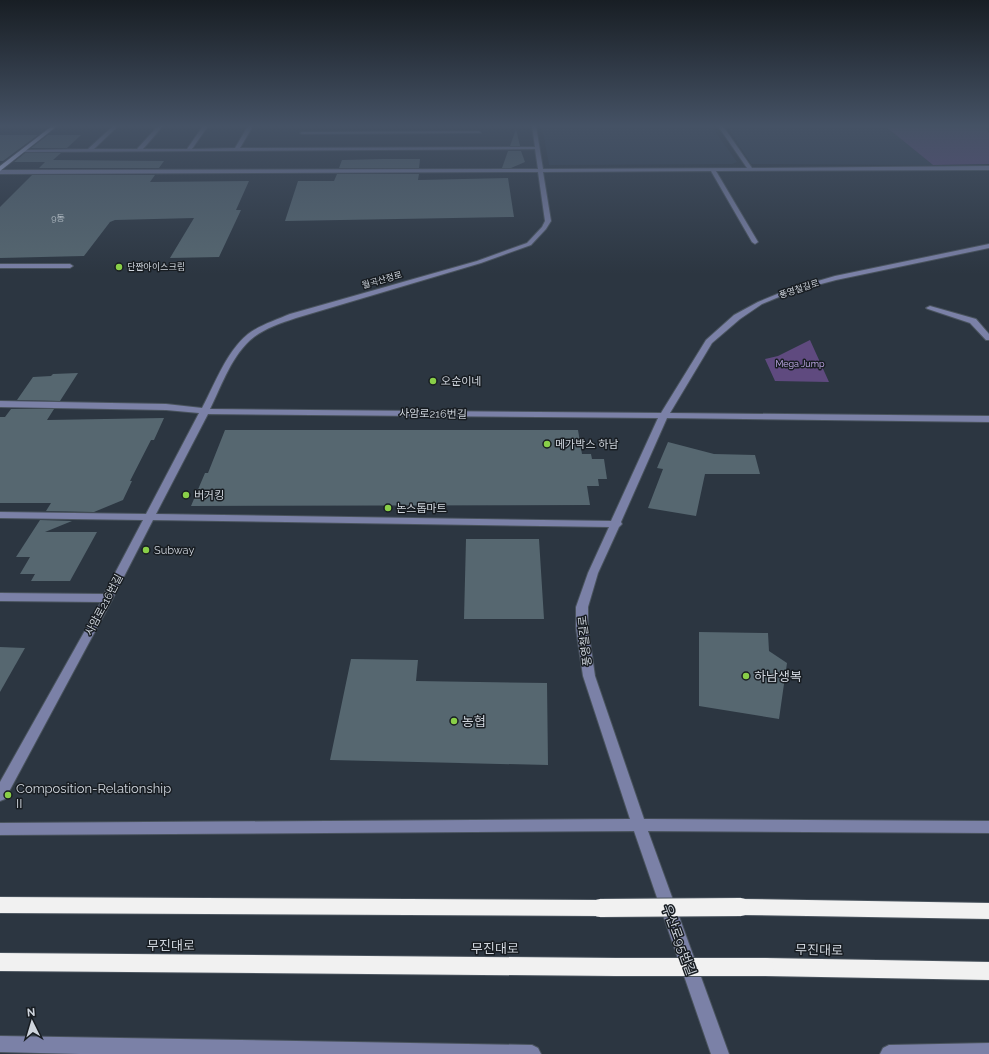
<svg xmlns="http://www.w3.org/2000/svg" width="989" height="1054" viewBox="0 0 989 1054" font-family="Raleway,'Noto Sans KR',sans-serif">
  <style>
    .built { fill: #313f50 }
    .green { fill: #5f4a7f }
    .building { fill: #566770 }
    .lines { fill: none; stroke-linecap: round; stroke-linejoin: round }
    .minor-casing { stroke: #49535d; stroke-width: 2 }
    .major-casing { stroke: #49535d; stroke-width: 2 }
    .highway-casing { stroke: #49535d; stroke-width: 2 }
    .minor { fill: #7b81a7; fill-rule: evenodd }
    .major { fill: #c7cffe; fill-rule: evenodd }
    .highway { fill: #f1f1f1; fill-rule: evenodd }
    .highway-bridge-casing { stroke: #49535d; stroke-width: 20; stroke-linecap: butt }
    .highway-bridge { stroke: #f1f1f1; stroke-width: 18 }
    .poi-dot { fill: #89cf48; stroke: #181d22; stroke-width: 1.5 }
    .labels { text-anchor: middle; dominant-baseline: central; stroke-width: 3; stroke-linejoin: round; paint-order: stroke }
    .number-label { font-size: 9px; fill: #b1bac2 }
    .far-poi-label { font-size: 9px; fill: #cfd5dd; stroke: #181d22; text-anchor: start }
    .far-street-label { font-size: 9px; fill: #cfd5dd; stroke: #181d22 }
    .far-park-label { font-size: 9px; fill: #cab2f4; stroke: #181d22 }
    .poi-label { font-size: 11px; fill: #cfd5dd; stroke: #181d22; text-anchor: start }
    .street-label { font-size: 11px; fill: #cfd5dd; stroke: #181d22 }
    .near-poi-label { font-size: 13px; fill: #cfd5dd; stroke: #181d22; text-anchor: start }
    .near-street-label { font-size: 13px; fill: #cfd5dd; stroke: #181d22 }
  </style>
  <rect width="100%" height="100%" fill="#2c3641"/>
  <!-- built -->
  <g class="built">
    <path d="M542,126H711L737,162L732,164L549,165Z"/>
    <path d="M727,126H885L933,165L751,164Z"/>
  </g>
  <!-- green -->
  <g class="green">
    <path d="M885,126H984L989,133V164L933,165Z"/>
    <path d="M810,340L829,382L775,381L765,359L778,356Z"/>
  </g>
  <!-- building -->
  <g class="building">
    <path d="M516,129L520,146H510Z"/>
    <path d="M0,135H38L3,161H0Z"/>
    <path d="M48,135H81L67,148H31Z"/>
    <path d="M508,151H521L525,162L511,168H502Z"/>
    <path d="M25,153H61L53,160L164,161L159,168H39L45,162H14Z"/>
    <path d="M382,159H420L419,168H339L342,160Z"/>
    <path d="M337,174H419L418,180L508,178L514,217L285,221L298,181H334Z"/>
    <path d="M32,175H155L150,182L249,181L236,210H241L219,257L170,258L194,218L115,220L110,222L84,256L0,258V207Z"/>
    <path d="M78,373L60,401L17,400L33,377L51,376L53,374Z"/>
    <path d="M11,409H54L47,420L164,418L154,440H151L130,481H132L123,500L94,512L46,511L51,503H0V417H5Z"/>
    <path d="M225,430H578L582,454H591L592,459H604L607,479H598L599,486H587L590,505L191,506L205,473H208Z"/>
    <path d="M668,442L714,454L755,455L760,474H705L696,516L648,508L663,469L657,468Z"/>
    <path d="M40,520L72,521L45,532H97L70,581H31L35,574H20L30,557H16Z"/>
    <path d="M466,539H539L544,619H464Z"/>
    <path d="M699,632L768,633L769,651L787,663L779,719L699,706Z"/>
    <path d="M0,647L25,648L0,692Z"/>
    <path d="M351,659L418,660L416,681L547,683L548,765L330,760Z"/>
  </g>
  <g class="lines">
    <defs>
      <g id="minor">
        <path d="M113,126H118L94,149H137L158,126H163L143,149H187L203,126H208L192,149L235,148L248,126H253L240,148L535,147L532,126H536L543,169L747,168L718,126H723L752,168L989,166V170L716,171L758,242L755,244L752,242L711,171L543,172L551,221L546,229L531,245L481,263L296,318C281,323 266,328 254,337C232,354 222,385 210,409L661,413L706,340L734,315L758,302L787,290L835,276L989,244V248L836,280L791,292L762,304L740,319L712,343L670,413L989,416V422L667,418L621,522L622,524L619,527L598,573L588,607V628L595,676L644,819L989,821V833L648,831L729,1054H711L634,831L0,835V823L630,819L583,676L576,628V607L588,573L609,527L153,520L113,598L5,799L0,801V782L101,602L0,601V593L104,594L143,520L0,518V512L146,514L199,413L166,410L0,407V401L166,404L202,408C215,384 226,352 248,334C260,325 276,320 290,314L477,261L527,243L542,227L545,221L538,172L0,174V170L538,169L535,149L23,152L21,151L23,150L88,149ZM208,414L658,418L611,521L156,514Z"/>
        <path d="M479,131L481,133L302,134L300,133L302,132Z"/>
        <path d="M0,264H70L73,266L70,268H0Z"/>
        <path d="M930,306L976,319L989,334V340H986L970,323L928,309L926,308Z"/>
        <path d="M0,1036L532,1045L538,1048L541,1054H80L0,1052Z"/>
        <path d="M989,1043V1054H880L883,1048L889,1045Z"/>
      </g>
      <path id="major" d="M52,126H57L0,171V166Z"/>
      <g id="highway">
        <path d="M0,897L600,900L606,902L609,908L606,914L600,916L0,913Z"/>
        <path d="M741,899L989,903V919L741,915L735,913L732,907L735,901Z"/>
        <path d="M0,953L616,958L623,961L626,967L623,973L616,976L0,971Z"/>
        <path d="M765,958L989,962V980L765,976L758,973L755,967L758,961Z"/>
      </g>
    </defs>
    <!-- minor casing -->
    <use href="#minor" class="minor-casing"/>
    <!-- major casing -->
    <use href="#major" class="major-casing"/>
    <!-- highway casing -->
    <use href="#highway" class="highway-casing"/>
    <!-- minor -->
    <use href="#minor" class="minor"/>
    <!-- major -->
    <use href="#major" class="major"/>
    <!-- highway -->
    <use href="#highway" class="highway"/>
    <defs>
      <g id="highway-bridge">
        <path d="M600,908L741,907"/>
        <path d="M616,967H765"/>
      </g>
    </defs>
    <!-- highway-bridge casing -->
    <use href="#highway-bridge" class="highway-bridge-casing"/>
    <!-- highway-bridge -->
    <use href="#highway-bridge" class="highway-bridge"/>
  </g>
  <!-- sky -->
  <linearGradient id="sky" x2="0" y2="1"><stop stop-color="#181e24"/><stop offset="0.46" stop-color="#455265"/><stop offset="1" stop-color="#455265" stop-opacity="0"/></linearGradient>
  <rect width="989" height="274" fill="url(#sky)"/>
  <!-- markers -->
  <g class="poi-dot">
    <circle cx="119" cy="267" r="4"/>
    <circle cx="433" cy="381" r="4"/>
    <circle cx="547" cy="444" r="4"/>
    <circle cx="186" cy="495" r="4"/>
    <circle cx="388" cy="508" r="4"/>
    <circle cx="146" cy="550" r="4"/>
    <circle cx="746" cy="676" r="4"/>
    <circle cx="454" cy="721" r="4"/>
    <circle cx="8" cy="795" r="4"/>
  </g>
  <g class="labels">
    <!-- number labels -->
    <g class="number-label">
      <text x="58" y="218">9동</text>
    </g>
    <!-- far-poi labels -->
    <g class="far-poi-label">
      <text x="127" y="267">단짠아이스크림</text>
    </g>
    <!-- far-street labels -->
    <g class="far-street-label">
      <text transform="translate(382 280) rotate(-16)">월곡산정로</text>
      <text transform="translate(799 289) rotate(-18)">풍영철길로</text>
    </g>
    <!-- far-park labels -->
    <g class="far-park-label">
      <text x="800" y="364">Mega Jump</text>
    </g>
    <!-- poi labels -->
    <g class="poi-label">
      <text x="441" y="381">오순이네</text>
      <text x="555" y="444">메가박스 하남</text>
      <text x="194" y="495">버거킹</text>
      <text x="396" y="508">논스톱마트</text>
      <text x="154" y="550">Subway</text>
    </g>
    <!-- street labels -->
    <g class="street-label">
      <text transform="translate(433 414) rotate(1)">사암로216번길</text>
      <text transform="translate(104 605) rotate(-62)">사암로216번길</text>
      <text transform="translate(585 641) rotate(-96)">풍영철길로</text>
    </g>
    <!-- near-poi labels -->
    <g class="near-poi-label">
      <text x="754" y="676">하남생복</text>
      <text x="462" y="721">농협</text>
      <text x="16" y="788">Composition-Relationship<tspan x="16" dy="15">II</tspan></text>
    </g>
    <!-- near-street labels -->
    <g class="near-street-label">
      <text transform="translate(679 940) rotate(70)">우산로95번길</text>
      <text x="171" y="945">무진대로</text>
      <text x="495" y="948">무진대로</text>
      <text transform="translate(819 950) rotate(1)">무진대로</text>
    </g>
  </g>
  <!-- north arrow -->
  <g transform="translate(32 1022) rotate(355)" stroke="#181d22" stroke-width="3" paint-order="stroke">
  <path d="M0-3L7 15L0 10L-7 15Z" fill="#cfd5dd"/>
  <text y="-6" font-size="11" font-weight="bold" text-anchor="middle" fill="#cfd5dd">N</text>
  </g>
</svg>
